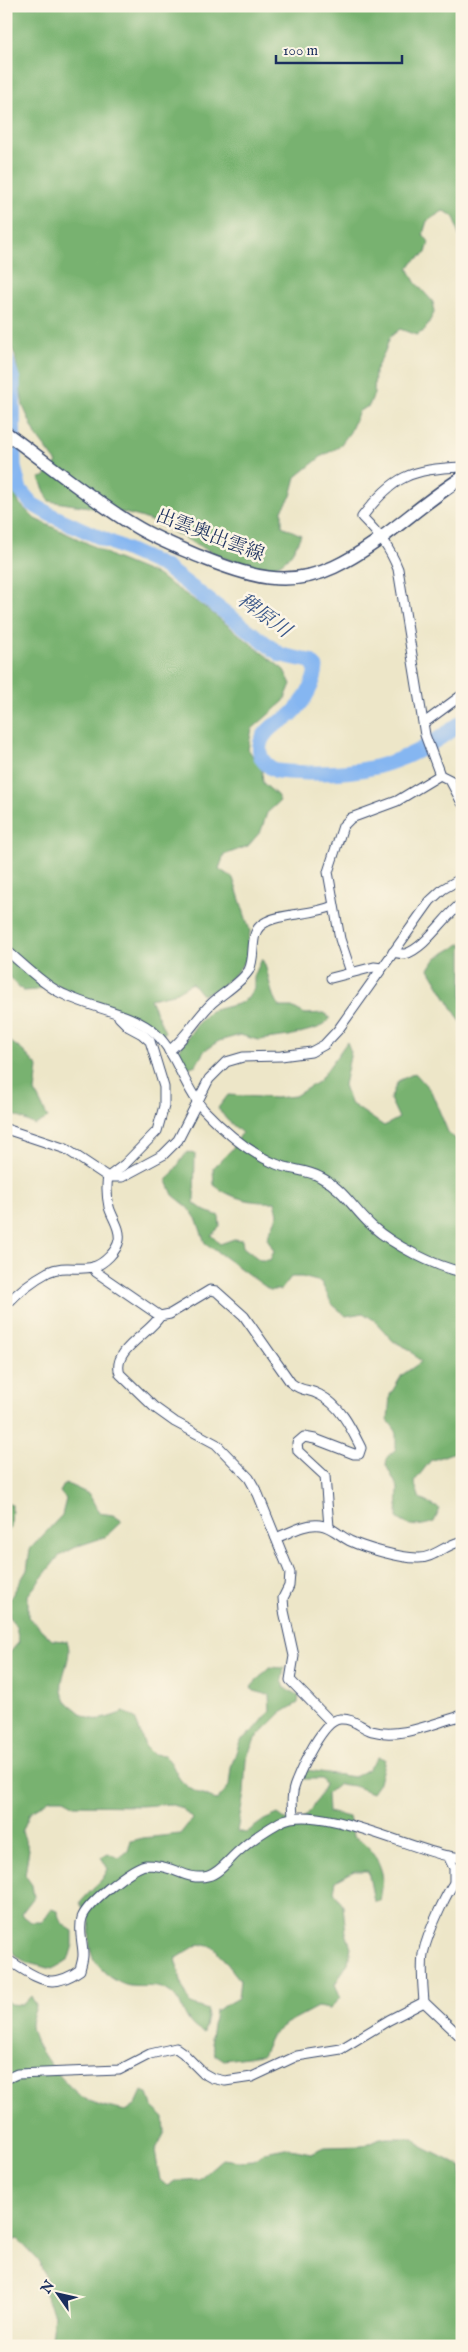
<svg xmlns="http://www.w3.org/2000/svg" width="468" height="2352" viewBox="0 0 468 2352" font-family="'IM FELL English','Noto Serif JP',serif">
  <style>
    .forest { fill: #78b270; stroke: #4a7067 }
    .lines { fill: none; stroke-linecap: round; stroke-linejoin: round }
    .river { stroke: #85b6f1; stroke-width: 15 }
    .minor-casing { stroke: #3a4a6e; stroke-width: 11 }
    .primary-casing { stroke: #3a4a6e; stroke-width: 15 }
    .minor { stroke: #fff; stroke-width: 9 }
    .primary { stroke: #fff; stroke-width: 12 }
    .labels { text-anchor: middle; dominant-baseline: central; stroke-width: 5; stroke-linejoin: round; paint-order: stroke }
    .street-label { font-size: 19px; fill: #1b2f5e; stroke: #fcf5e5 }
    .water-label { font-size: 20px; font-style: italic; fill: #3b588a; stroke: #fcf5e5 }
  </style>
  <rect width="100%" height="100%" fill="#fcf5e5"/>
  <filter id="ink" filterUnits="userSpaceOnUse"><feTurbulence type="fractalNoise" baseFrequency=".02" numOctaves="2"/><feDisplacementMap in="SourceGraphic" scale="10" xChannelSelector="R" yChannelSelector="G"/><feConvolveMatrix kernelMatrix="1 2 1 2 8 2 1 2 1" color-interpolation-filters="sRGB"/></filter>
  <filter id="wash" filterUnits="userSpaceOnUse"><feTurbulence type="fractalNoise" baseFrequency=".0096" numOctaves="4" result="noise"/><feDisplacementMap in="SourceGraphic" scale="20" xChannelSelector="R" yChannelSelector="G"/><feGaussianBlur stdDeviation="1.12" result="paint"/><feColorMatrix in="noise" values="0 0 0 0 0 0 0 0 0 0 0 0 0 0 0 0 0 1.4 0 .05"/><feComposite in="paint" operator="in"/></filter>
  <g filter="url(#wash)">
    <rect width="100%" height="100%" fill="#ede6c8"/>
    <!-- forest -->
    <g class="forest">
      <path d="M6,6H462V241C453,228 462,217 443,211L427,221L423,234L429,242L426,253L414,261L408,268L415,282L433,302L434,313L424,331L416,335L400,329L390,337L385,351L375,371L374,394L369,406L359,411L350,432L339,447L322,456L296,477L291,496L282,510V526L301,535C296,546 289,562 275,566C237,577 176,528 140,517C112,509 78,506 49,501L39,478L44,477L57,463L36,435L23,406L15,355L6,335Z"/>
      <path d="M6,477H8L19,503L35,519L87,543L115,558L157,575L206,608L284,670L291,684L284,701L252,729L248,749L262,770L263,783L277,795L280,801L267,813L261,831L248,846L224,855L219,869L233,878L250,931L246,960L236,973L219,988L202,995L192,983L173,994L150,999L165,1032L162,1036L53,983L37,990L23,991L6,973Z"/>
      <path d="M462,943V1024L429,969L436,958Z"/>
      <path d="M262,959C271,975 268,994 280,1007H292L305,1014L325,1013L330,1019L318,1028L289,1036L258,1040L240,1035L219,1041L205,1050L196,1065L187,1068L176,1055L197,1024L210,1011L238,1004L248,998L254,988V976Z"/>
      <path d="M6,1038L24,1052L38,1067L35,1092L48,1118L35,1125L6,1111Z"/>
      <path d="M347,1042L351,1052L344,1085L350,1103L384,1126L399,1118L390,1099L398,1081L415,1073L431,1091L448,1132L462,1145V1452C451,1451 443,1458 431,1460L414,1482L420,1499L440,1509L434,1522C419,1527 410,1528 397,1518L398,1488L386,1465L387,1457L396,1449V1431L388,1420L390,1395L402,1375L421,1362L409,1349L393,1341L374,1320L363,1313L346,1316L332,1304L321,1282L302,1277H291L281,1290H270L205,1243L197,1220L189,1208L173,1195L167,1181L187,1152L195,1154L194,1203L205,1211L219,1216L220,1227L211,1235L220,1244L234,1239L242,1240L243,1247L260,1260H270L274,1251L267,1238L278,1214L275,1202C252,1203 232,1199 214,1185L213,1168L232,1149L242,1133L227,1120L218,1108L228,1095L275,1098L295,1096L319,1081Z"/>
      <path d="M65,1483L89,1494L99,1513L113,1515L122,1521L105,1537L78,1546L59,1556L28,1595V1617L52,1640L67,1641C75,1660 54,1681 65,1699C68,1703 73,1707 77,1710C93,1725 104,1719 124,1712L135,1718L145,1746L153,1754L164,1755C173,1763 173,1768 179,1778C186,1789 205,1797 217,1800L229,1786L231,1767L240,1741L256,1728L270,1711L269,1695L254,1691L251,1687L269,1667L284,1668L282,1680L285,1688L299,1696L298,1703L281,1713L255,1739L246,1759L244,1794L237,1831L246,1833L264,1820L278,1814L289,1822H300L312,1809L325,1785L322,1779H301L307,1770L354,1777L368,1769L378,1757L385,1759L379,1783L372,1793L354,1786L339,1784L327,1794L328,1812L349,1817L353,1836C368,1843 378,1857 382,1873C384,1881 381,1893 380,1901H374L368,1871H354L336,1881L334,1891L343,1906L346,1933L351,1947L348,1963L335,1984L340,1997L330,2009L317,2007L287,2023L271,2036L262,2055L224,2060L215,2054L211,2038L215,2011L238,1998L240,1980L214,1947L199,1944L176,1958L182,1986L191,2004L208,2010L204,2033C182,2023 187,2007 171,1993C159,1983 144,1988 130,1986C115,1984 94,1966 91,1952C88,1942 91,1931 89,1921C88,1915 83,1909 80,1903C89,1891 102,1883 108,1869L101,1857L108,1853L119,1858L128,1851L131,1841L143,1838L180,1834L192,1819L182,1808L169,1804L141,1806L75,1805L64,1799H50L30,1813L22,1832L29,1849L25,1875L32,1885L34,1897L21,1914L31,1922H42L51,1909L58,1911C58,1922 65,1926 73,1931V1945L68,1961L52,1969L28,1963L16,1956L6,1937V1657L19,1642L16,1627L9,1616L8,1602L27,1570L30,1549L62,1515L66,1499L60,1492Z"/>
      <path d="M6,1503L12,1505L11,1528L6,1533Z"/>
      <path d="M31,1996L36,2006C35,2011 31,2019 31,2025C32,2046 65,2085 82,2097C95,2105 111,2108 126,2111L136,2104L142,2091L148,2093L152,2107L164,2118L165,2132L155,2151L160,2180L167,2186L175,2181L199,2179L222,2159L238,2161L254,2160L264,2152L286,2148L311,2153L325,2147L363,2146L380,2138H414L422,2147L462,2167V2346H50L54,2314L44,2292L46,2278L38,2260L18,2239L6,2243V2000L10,2004L22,2005Z"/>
    </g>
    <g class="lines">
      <!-- river -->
      <path class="river" d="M6,358L13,380L14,467L20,490L32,504L53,516L165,567L281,655L310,661L316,667C315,683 304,702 292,714C287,719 279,722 273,726C254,742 255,761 277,771C353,778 401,770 462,722"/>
    </g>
  </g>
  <g filter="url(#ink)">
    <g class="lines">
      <defs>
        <g id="minor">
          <path d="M462,467C411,469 393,476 362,517C378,533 390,548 398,569L425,735L440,775L450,780L462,803"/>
          <path d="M424,723L462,695"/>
          <path d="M6,950C23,964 40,982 59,992C88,1008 132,1012 156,1034C178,1055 184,1088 204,1110C224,1131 250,1153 276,1164C290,1170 307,1170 320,1177C344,1189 353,1209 372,1226C393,1245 434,1266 462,1272"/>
          <path d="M393,952C397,953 402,954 405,954C426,948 444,916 462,903"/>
          <path d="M351,972L340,939L328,872L343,826L351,818L397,801L440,775"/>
          <path d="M331,978L374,967L382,968"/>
          <path d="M169,1051C186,1038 196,1018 212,1003C223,993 241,983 249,970C257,954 247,931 266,922C282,913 313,915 333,906"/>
          <path d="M6,1129L66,1149L108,1177H122L163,1155L178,1140L209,1079L226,1062L243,1057L281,1056L311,1052L324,1045L338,1030L430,901L443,889L462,878"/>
          <path d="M93,1267L96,1272L160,1316L170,1314L210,1290L216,1291L244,1316L291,1383C304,1393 308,1388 320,1395C341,1406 351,1428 361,1448L359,1454H354L315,1439L304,1437L297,1443L298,1451L325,1476L329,1527"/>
          <path d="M6,1305C18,1292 33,1280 48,1272C64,1264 78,1271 93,1267C104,1264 117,1251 119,1240C121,1228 112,1218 109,1207C107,1197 106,1187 108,1177L125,1164L157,1131L164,1106V1087L150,1041L142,1034L129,1027L119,1017"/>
          <path d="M160,1316C150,1334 111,1350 120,1374L154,1407L175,1422L216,1444L249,1478L258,1494L290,1573L289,1586L283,1598L284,1611L294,1656L290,1680L330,1721"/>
          <path d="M276,1538C289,1533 305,1523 320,1525C331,1526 340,1536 350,1541C365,1548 400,1558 417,1558C432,1559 444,1546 459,1542L462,1545"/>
          <path d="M293,1816C292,1804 291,1793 296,1782C302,1767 323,1720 340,1719C353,1718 360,1727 372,1731C399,1739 431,1724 457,1717L462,1714"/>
          <path d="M448,1856L462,1858"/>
          <path d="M462,1873C448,1886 427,1935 423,1954C421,1969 423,1987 424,2002L462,2038"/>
          <path d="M6,1959C35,1975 48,1993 80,1970C81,1965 83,1960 83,1955C83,1943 78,1930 82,1918C87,1903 130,1869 145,1865C149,1865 154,1865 157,1866C175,1867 188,1881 208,1876C220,1873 230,1858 240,1850C252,1839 266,1830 280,1822C315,1802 408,1848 448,1856L454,1868V1881"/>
          <path d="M6,2079L17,2074L119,2070L150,2054L176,2048L183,2053L203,2073L212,2078L225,2081L252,2077L297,2056L341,2049L389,2020L424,2002"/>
        </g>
        <path id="primary" d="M6,433C49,464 90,499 135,526C156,539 180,548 203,558C248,576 288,589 334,567C381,545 418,505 462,478"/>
      </defs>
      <!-- minor casing -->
      <use href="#minor" class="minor-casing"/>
      <!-- primary casing -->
      <use href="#primary" class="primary-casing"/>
      <!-- minor -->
      <use href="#minor" class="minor"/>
      <!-- primary -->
      <use href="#primary" class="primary"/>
    </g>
  </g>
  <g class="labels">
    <!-- street labels -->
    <g class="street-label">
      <text transform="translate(210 536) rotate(21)">出雲奥出雲線</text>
    </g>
    <!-- water labels -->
    <g class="water-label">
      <text transform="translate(264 616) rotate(36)">稗原川</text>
    </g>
  </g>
  <!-- margin -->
  <rect width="468" height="2352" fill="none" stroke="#fcf5e5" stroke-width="25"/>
  <!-- north arrow -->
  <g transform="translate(58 2294) rotate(304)" stroke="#fcf5e5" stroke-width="4" paint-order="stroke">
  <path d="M0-4L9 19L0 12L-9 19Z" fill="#1b2f5e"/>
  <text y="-8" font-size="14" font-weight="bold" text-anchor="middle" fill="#1b2f5e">N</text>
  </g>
  <!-- scale -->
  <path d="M276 55v8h126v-8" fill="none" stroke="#1b2f5e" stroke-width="2.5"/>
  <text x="283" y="55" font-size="15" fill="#1b2f5e" stroke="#fcf5e5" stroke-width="4" paint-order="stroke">100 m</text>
</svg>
